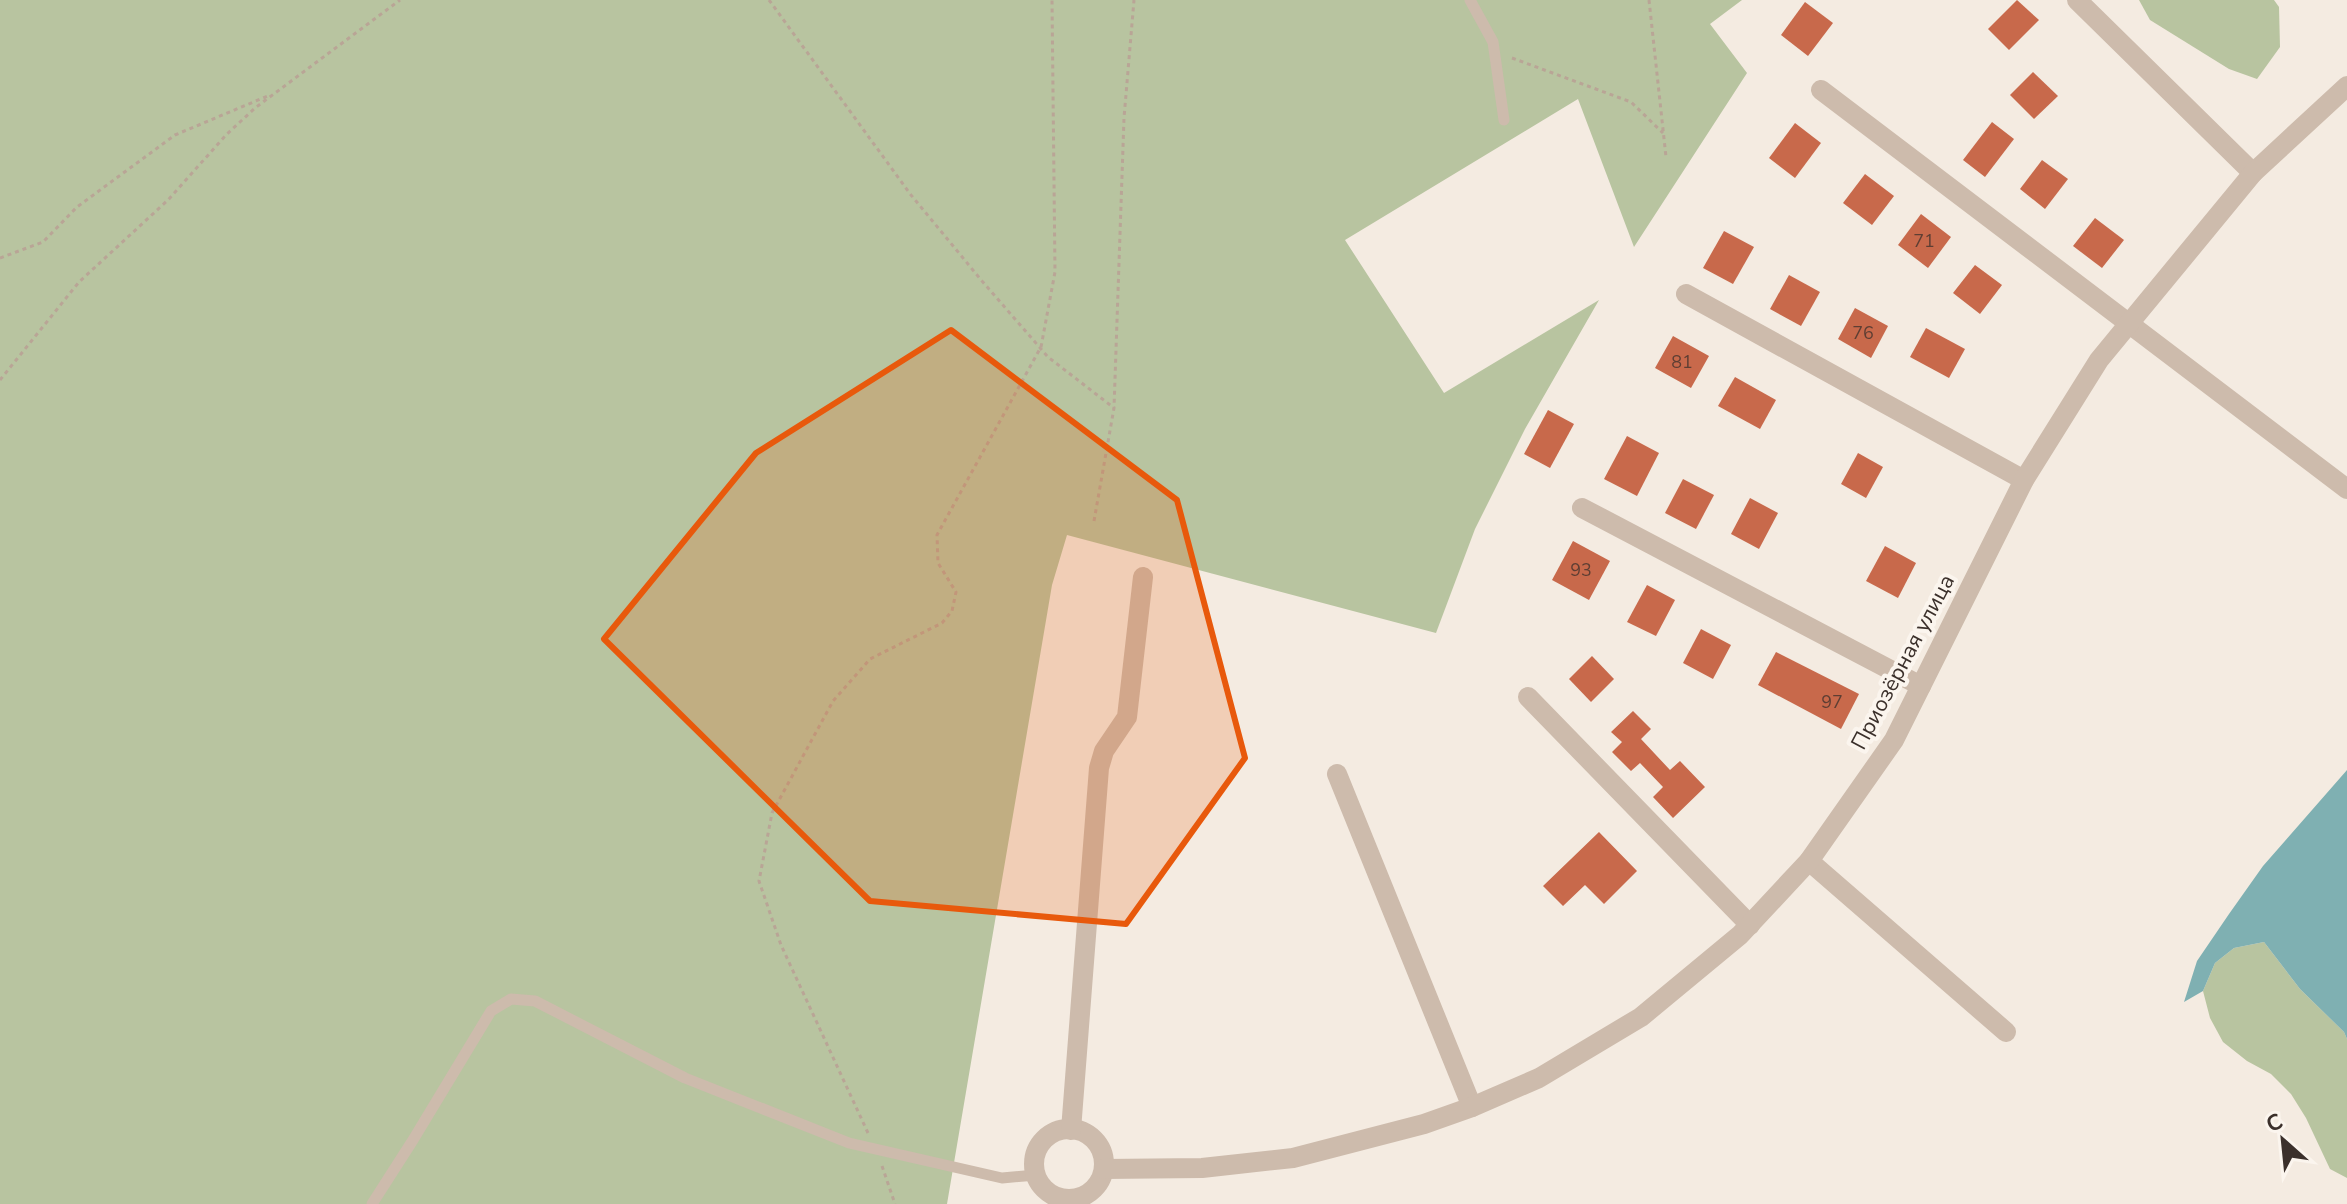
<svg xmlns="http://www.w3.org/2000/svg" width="2347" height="1204" viewBox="0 0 2347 1204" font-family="'Nunito Sans',sans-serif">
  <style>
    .green { fill: #b8c4a0 }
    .water { fill: #7fb0b2 }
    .building { fill: #c8694b }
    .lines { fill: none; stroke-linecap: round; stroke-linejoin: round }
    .path { stroke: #b9a596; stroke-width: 3; stroke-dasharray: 4 4; stroke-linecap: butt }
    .service { stroke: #cdbbac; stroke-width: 11 }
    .minor { stroke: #cdbbac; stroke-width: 20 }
    .marked { fill: #e8590c; fill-opacity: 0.2; stroke: #e8590c; stroke-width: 6; stroke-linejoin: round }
    .labels { text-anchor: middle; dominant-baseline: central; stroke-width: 8; stroke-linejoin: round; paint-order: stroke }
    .number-label { font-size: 18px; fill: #5e3e33 }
    .street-label { font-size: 22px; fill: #3b302b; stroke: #fbf5ee }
  </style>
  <rect width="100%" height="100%" fill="#f4ebe1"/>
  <!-- green -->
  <g class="green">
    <path d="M0,0H1742L1710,24L1747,73L1634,247L1578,99L1345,240L1444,393L1599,300L1525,429L1475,529L1436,633L1067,535L1052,585L947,1204H0Z"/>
    <path d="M2139,0H2274L2279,7L2280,47L2257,79L2229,69L2150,20Z"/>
    <path d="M2264,942L2300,989L2344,1032L2347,1039V1178L2330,1169L2306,1118L2291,1094L2271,1074L2247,1061L2223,1042L2210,1018L2203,991L2215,963L2234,948Z"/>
  </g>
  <!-- water -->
  <path class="water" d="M2347,770V1039L2344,1032L2300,989L2264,942L2234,948L2215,963L2203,991L2184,1002L2197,961L2229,914L2263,866Z"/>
  <!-- building -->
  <g class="building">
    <path d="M2017,0L2039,20L2009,50L1988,29Z"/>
    <path d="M1805,2L1833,23L1808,56L1781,35Z"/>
    <path d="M2033,72L2058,96L2034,119L2010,95Z"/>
    <path d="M1992,122L2014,139L1985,177L1963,160Z"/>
    <path d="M1795,123L1821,143L1795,178L1769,158Z"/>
    <path d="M2042,160L2068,179L2045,209L2020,189Z"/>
    <path d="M1865,174L1894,196L1872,225L1843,203Z"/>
    <path d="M1921,214L1951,237L1928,268L1898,245Z"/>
    <path d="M2095,218L2124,240L2102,268L2073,246Z"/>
    <path d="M1724,231L1754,247L1733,284L1703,268Z"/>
    <path d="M1975,265L2002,285L1980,314L1953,293Z"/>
    <path d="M1789,275L1820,292L1801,326L1770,309Z"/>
    <path d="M1855,308L1888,326L1871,358L1838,339Z"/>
    <path d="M1926,328L1965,349L1949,378L1910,357Z"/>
    <path d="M1673,336L1709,356L1691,388L1655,368Z"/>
    <path d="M1735,377L1776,400L1760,429L1718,406Z"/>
    <path d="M1548,410L1574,424L1550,468L1524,454Z"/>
    <path d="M1627,436L1659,453L1637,496L1604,479Z"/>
    <path d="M1858,453L1883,467L1866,498L1841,484Z"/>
    <path d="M1683,479L1714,495L1696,529L1665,513Z"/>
    <path d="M1750,498L1778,513L1759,549L1731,534Z"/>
    <path d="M1573,541L1610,561L1589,600L1552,580Z"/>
    <path d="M1885,546L1916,563L1898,598L1866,581Z"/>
    <path d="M1647,585L1675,600L1656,636L1627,622Z"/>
    <path d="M1701,629L1731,645L1713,679L1683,663Z"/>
    <path d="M1776,652L1859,694L1841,729L1758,685Z"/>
    <path d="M1592,656L1614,679L1591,702L1569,679Z"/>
    <path d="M1633,711L1651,729L1641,739L1670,770L1680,761L1705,787L1673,818L1653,797L1663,787L1640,763L1631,771L1612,752L1622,742L1611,732Z"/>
    <path d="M1599,832L1637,871L1604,904L1585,885L1563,906L1543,886Z"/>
  </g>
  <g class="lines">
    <!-- path -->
    <g class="path">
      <path d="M769,0L911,195L982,281L1048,357L1114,408"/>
      <path d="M1649,0L1666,157"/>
      <path d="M1512,58L1631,102L1663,133"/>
      <path d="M0,258L43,242L77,207L175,135L270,95"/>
      <path d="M0,380L79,282L168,200L226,135L255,108L400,0"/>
      <path d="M1094,521L1114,408L1124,118L1134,0"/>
      <path d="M868,1133L781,945L759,881L772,813L833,701L870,659L942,623L952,611L956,592L938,563L937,535L1041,347L1055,272L1052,0"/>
      <path d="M882,1166L895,1204"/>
    </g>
    <!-- service -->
    <g class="service">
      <path d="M1470,0L1493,42L1504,120"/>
      <path d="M372,1204L413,1140L491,1011L511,999L535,1001L685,1078L849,1143L1002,1178L1036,1175"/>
    </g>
    <!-- minor -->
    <g class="minor">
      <path d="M2077,0L2253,173"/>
      <path d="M1821,90L2347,489"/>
      <path d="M1686,294L2024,480"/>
      <path d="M1582,508L1921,686"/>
      <path d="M1528,697L1750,925"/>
      <path d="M1337,774L1472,1107"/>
      <path d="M1809,861L2006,1032"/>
      <circle cx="1069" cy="1164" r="35"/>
      <path d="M1071,1130L1099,768L1104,751L1127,717L1143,577"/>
      <path d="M1104,1169L1202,1168L1293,1158L1424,1124L1472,1107L1539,1078L1641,1017L1740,935L1809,861L1894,740L2024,480L2099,360L2253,173L2347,86"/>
    </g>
  </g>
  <!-- marked area -->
  <path class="marked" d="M951,330L1177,500L1245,758L1126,924L870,901L604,639L756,453Z"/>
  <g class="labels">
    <!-- number labels -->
    <g class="number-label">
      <text x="1924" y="241">71</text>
      <text x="1863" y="333">76</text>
      <text x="1682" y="362">81</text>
      <text x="1581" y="570">93</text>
      <text x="1832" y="702">97</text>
    </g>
    <!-- street labels -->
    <g class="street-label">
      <text transform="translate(1903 662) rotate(-62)">Приозёрная улица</text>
    </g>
  </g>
  <!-- north arrow -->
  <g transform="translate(2283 1140) rotate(333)" stroke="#fbf5ee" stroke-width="6" paint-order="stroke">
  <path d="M0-6L14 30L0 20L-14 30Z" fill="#3b302b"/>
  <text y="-12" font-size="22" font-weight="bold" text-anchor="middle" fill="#3b302b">С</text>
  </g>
</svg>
